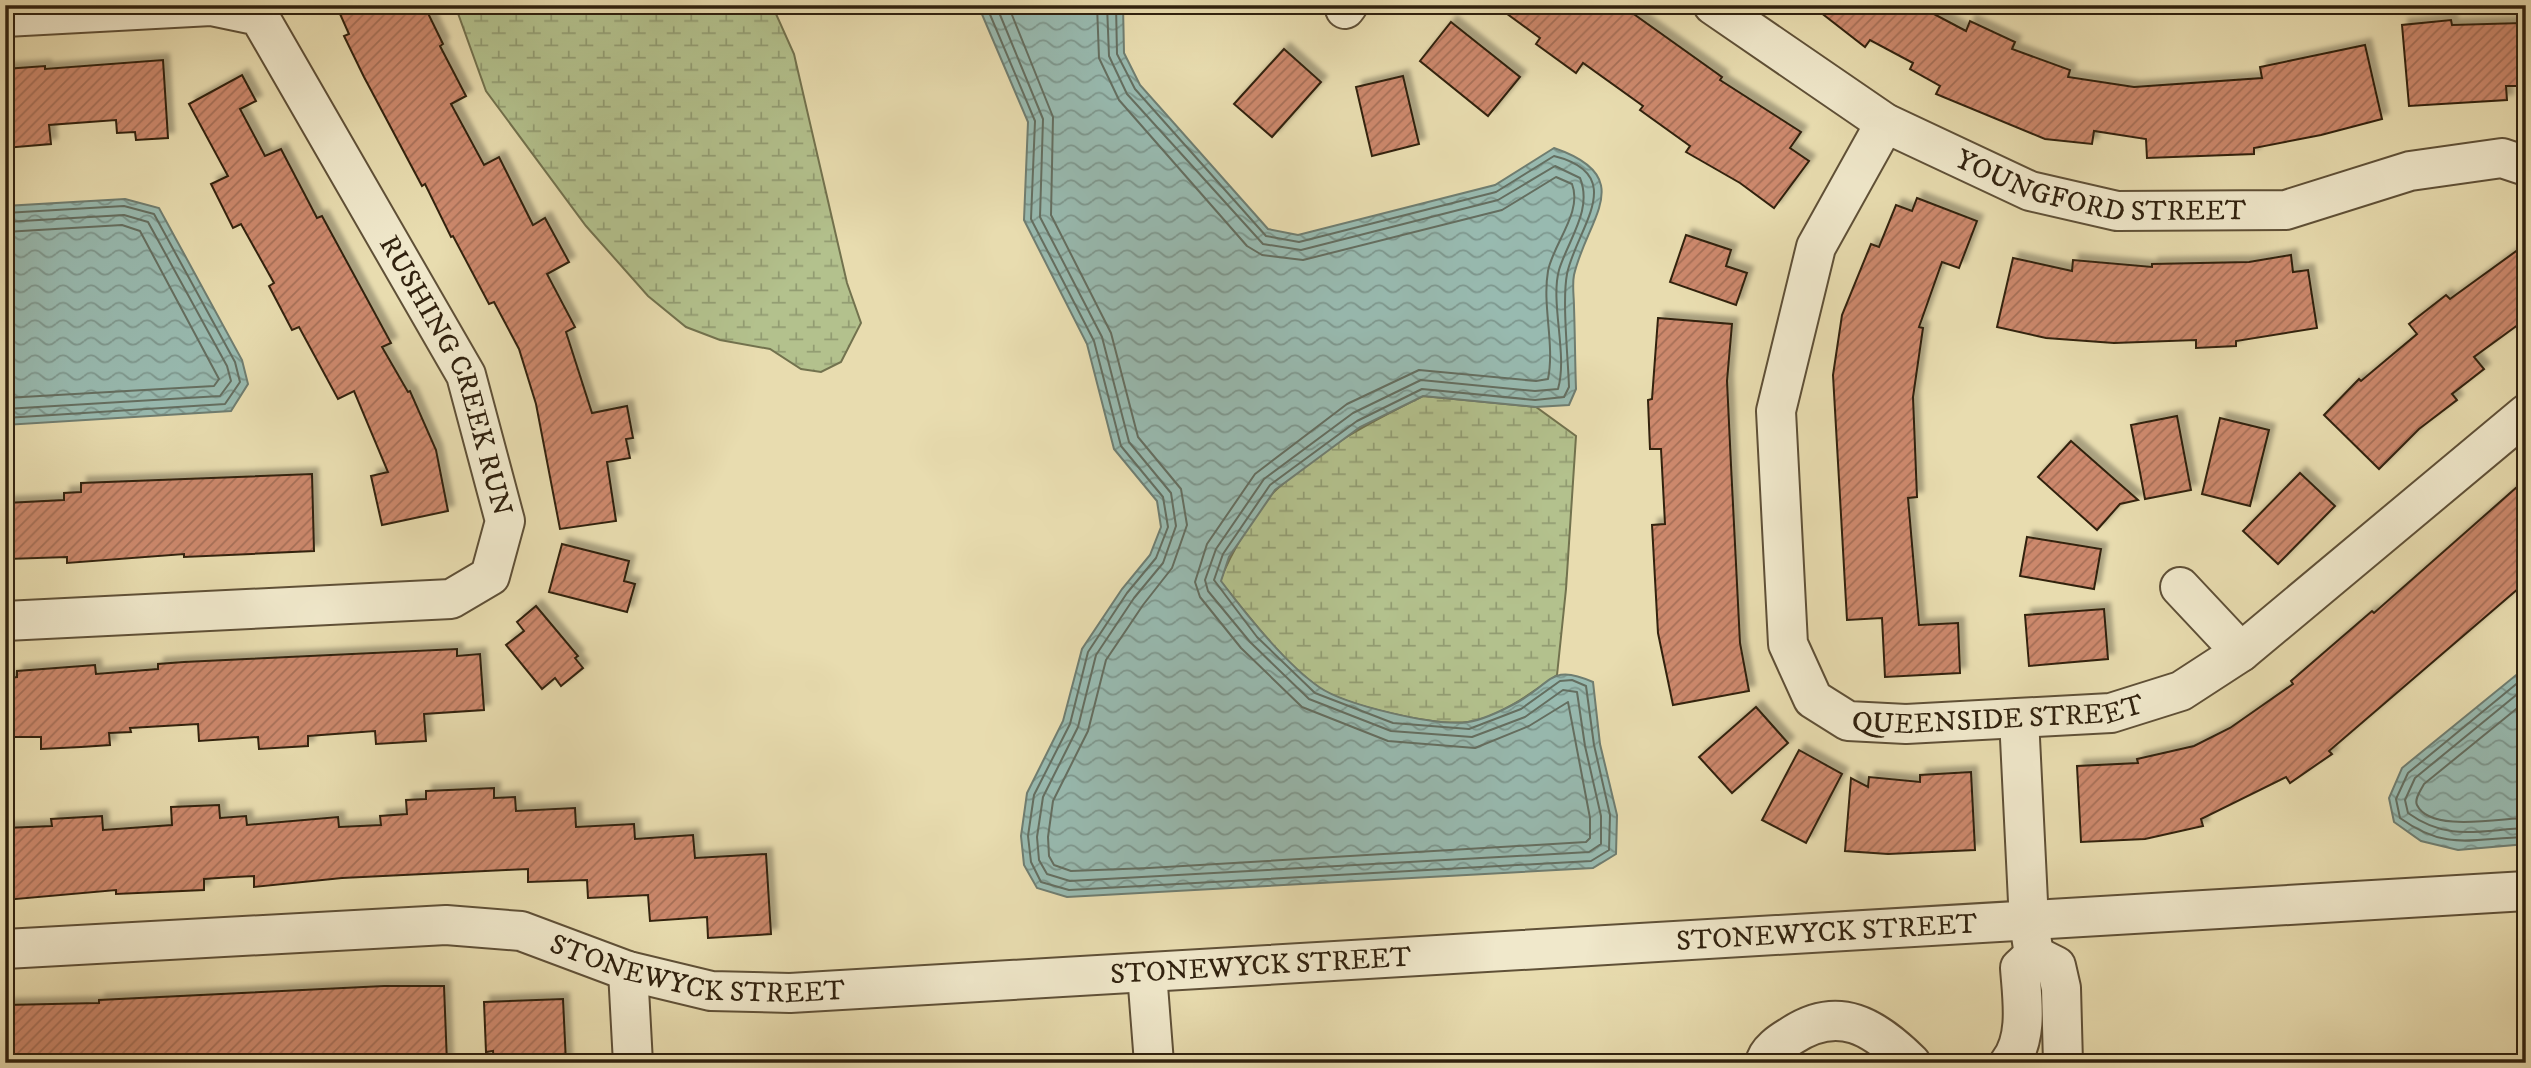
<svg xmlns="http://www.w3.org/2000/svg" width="2531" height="1068" viewBox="0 0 2531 1068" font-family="'IM FELL DW Pica',serif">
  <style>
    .wetland { fill: url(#wetland-marsh); stroke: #72724e; stroke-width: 2 }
    .water { fill: url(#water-waves); stroke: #6f7d70; stroke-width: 2 }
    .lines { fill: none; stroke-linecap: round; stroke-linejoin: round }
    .shore { stroke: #646e60; stroke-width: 2 }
    .building { fill: url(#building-hatch); stroke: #31220f; stroke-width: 2; filter: url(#shadow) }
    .minor-casing { stroke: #5f5037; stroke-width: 42 }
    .minor { stroke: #f0e8cb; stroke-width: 38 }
    .labels { text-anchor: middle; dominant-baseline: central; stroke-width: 6; stroke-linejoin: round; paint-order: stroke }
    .street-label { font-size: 28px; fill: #31220f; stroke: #f0e8cb }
  </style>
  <defs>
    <pattern id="wetland-marsh" width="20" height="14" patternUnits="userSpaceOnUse" patternTransform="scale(1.75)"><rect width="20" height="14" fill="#b3c18d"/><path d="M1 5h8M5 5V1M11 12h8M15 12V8" fill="none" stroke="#929c72"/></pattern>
    <pattern id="water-waves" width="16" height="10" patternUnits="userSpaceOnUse" patternTransform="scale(1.75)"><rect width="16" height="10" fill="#98bab0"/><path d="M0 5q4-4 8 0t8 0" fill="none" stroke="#7d978e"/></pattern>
    <pattern id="building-hatch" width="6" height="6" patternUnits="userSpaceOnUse" patternTransform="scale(1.75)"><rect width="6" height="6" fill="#cc886c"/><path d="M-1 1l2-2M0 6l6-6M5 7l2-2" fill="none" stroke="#a66f57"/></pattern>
    <filter id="shadow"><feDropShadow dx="6" dy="-6" stdDeviation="2" flood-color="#0004"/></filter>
  </defs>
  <rect width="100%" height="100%" fill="#e8dcaf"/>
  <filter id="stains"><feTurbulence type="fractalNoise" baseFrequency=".00286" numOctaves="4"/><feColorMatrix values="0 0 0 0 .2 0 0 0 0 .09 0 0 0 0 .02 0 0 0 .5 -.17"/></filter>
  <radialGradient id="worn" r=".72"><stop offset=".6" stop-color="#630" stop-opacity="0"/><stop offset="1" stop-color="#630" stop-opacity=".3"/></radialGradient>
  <!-- wetland -->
  <g class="wetland">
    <path d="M455,5H772L794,54L847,283L861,323L841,362L821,372L801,369L770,349L720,340L686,327L648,296L586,226L486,91Z"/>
    <path d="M1423,396L1536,407L1576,436L1566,589L1557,675C1533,692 1498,718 1468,722C1435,726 1345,706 1318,687C1283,662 1248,615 1220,581C1230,555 1257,507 1277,489C1319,449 1372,421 1423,396Z"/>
  </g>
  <!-- water -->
  <g class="water">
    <path d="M978,5H1123L1124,53L1140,85L1268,229L1298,235L1495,185L1554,148C1639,177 1587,218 1574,275C1572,285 1574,297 1574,307C1575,335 1575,362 1576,389L1569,405L1536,407L1423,396L1360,427L1275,490L1229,557L1221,581C1245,613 1286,664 1319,687C1345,705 1437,727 1468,722C1483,720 1505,709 1518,702C1552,683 1551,663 1593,682L1600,744L1617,815L1616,854L1593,868L1067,897L1037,888L1024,865L1021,836L1027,793L1063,721L1082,649L1122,589L1150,555L1161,527L1157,501L1114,449L1087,344L1024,220L1028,122Z"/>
    <path d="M125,199L159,208L242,360L248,384L231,411L5,425V206Z"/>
    <path d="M2526,667V844L2458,850L2421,841L2394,822L2389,798L2402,768Z"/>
  </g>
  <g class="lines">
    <!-- shore -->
    <g class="shore">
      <path d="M986,5L1035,121L1031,219L1094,341L1121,446L1163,497L1168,527L1156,558L1127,593L1088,652L1070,724L1034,795L1028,836L1031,862L1041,882L1069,890L1591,861L1609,850L1610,815L1594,745L1586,686L1572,680L1560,681L1521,709L1469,729L1393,723L1315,693L1257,637L1214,580L1223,554L1270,485L1357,421L1422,389L1535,400L1564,397L1569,387C1568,357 1562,300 1567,274C1576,229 1630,175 1554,156L1496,192L1299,242L1266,236L1135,89L1117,54L1116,5"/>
      <path d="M996,5L1043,119L1040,217L1102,337L1129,442L1171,493L1176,526L1163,563L1134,598L1096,655L1078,727L1043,797L1037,837L1039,860L1047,874L1070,881L1589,852L1601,844V816L1585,746L1577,692L1563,690L1525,717L1472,737L1391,731L1309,699L1250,642L1208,591L1205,580L1216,549L1264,479L1353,413L1421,380L1535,391L1558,389C1568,355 1550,303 1559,270C1568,240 1593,210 1580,178L1555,166L1498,200L1301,250L1263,244L1127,94L1109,56L1107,5"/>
      <path d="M1008,5L1053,117L1051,215L1111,333L1138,437L1181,489L1187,525L1172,568L1143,605L1106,660L1088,731L1053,801L1048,837L1049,856L1054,865L1071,871L1149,868L1586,842L1590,838V818L1568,702L1529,726L1475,748L1388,741L1302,707L1241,648L1200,597L1195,582L1207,544L1255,474L1347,404L1419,370L1536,381L1548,379C1555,344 1542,306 1548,271C1553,244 1583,212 1572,184L1556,177L1502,210L1303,260L1262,255L1247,246L1119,100L1099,58L1097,5"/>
      <path d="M5,213L124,206L154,214L235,362L240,382L225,404L5,418"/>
      <path d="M5,222L124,215L148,222L227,366L231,381L220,396L5,409"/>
      <path d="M5,232L122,225L140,231L219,379L214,386L5,398"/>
      <path d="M2526,676L2408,773L2396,799L2400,818C2447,852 2473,838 2526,837"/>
      <path d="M2526,687L2415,778L2405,800L2408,813C2448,842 2480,830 2526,828"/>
      <path d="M2526,701L2424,784C2421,790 2414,799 2417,805C2430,833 2502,818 2526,818"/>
    </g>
  </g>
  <!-- building -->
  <g class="building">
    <path d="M336,5H424L443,44L440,46L466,96L451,104L484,165L499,157L533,225L545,218L569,262L547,274L575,327L566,332L592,413L627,406L633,438L626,439L630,458L607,462L616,521L560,529L536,404L519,349L494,302L489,304L453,236L451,237L425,184L422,186L364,77L344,36L349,34Z"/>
    <path d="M1495,5H1621L1722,77L1720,80L1801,132L1790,148L1809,161L1774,208L1740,183L1686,152L1690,146L1640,110L1643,106L1583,63L1576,73L1536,44L1540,38Z"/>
    <path d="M1811,5H1917L1966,31L1970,21L2015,42L2012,49L2070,70L2068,77L2134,87L2262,78L2260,67L2365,45L2382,119L2321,135L2254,148V154L2147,158L2146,139L2094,131L2092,144L2045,139L1936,94L1940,86L1910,69L1913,63L1870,40L1865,47Z"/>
    <path d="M2451,20L2452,25L2522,23L2524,86H2506L2507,100L2409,106L2402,25Z"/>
    <path d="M1451,22L1520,77L1488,116L1420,61Z"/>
    <path d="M1284,49L1321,82L1272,137L1234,104Z"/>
    <path d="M163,60L168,138L136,140L135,132L117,133L116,120L49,125L51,144L5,148V69L45,66V69Z"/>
    <path d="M242,75L256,101L240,109L265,156L281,149L317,218L322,216L391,343L382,347L408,392L410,391L436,450L448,511L382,525L371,476L388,472L354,391L338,399L299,327L292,330L269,286L274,283L241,224L233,228L211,184L228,176L189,104Z"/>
    <path d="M1403,76L1419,144L1372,156L1356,87Z"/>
    <path d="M1917,198L1977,221L1959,268L1942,262L1919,327L1923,328L1913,397L1917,497L1908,498L1919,625L1958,623L1960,673L1885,677L1882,618L1847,620L1833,375L1842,315L1871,244L1879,247L1896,205L1912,211Z"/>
    <path d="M1686,235L1731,250L1726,266L1747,273L1736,305L1670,282Z"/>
    <path d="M2526,244V319L2474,357L2484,369L2452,394L2457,400L2419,429L2379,469L2324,415L2359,379L2361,381L2417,334L2409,324L2446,295L2450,299Z"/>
    <path d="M2291,255L2293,272L2308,270L2317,328L2236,341V346L2196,348V340L2114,343L2046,338L1997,327L2013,258L2072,271L2073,260L2152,267V264L2249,262Z"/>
    <path d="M1658,318L1732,324L1727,381L1731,465L1740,643L1749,691L1673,705L1658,633L1652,525L1665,524L1661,449H1650L1648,400L1652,399Z"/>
    <path d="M2177,416L2191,490L2145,499L2131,425Z"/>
    <path d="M2220,418L2269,430L2250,506L2202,494Z"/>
    <path d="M2071,441L2138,500L2120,504L2097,530L2038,477Z"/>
    <path d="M2300,473L2335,506L2278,564L2243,531Z"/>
    <path d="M312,474L314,551L184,557V554L67,563V557L8,559L6,503L64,500V493L81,492V483Z"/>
    <path d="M2526,479V582L2329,751L2332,754L2290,783L2286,777L2201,819L2203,826L2145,839L2081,842L2077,766L2138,763L2137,759L2194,746L2230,728L2293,684L2291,681L2372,611L2374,613Z"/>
    <path d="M2027,537L2101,549L2094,589L2020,576Z"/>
    <path d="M562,544L629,561L624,581L635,584L627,612L549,592Z"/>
    <path d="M536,606L578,656L575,658L583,668L561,686L555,678L542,689L506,645L524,631L517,622Z"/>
    <path d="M2104,609L2108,659L2029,666L2025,615Z"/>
    <path d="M457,649V656L480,654L484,710L424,714L426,741L376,744L375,731L308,736V746L259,749L258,737L199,741L198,724L130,728L131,732L109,733L110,745L81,747L41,749V737H5V678L17,677V671L95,665L96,674L158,669V664L184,662Z"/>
    <path d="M1756,707L1788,743L1732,793L1699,757Z"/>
    <path d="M1799,750L1842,774L1806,843L1762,820Z"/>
    <path d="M1971,772L1975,850L1888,854L1845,851L1851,778L1868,787L1869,777L1920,782V775Z"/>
    <path d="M494,788V798L515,797L516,811L575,808L576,827L634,824L635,839L693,835L695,858L766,854L771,934L708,938L707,917L650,921L648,895L588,898L587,880L528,882V869L342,878L254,887V876L234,877L204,879V890L116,894V890L5,900V828L52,826L51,819L102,816L103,830L172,825L171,807L219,805L220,818L246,816L247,825L338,817L339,827L381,825L380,816L407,814L406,800L426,799V791Z"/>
    <path d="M384,986H444L447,1063H5V1005L99,1003V1000Z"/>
    <path d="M563,999L566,1063H494L493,1051L486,1052L484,1002Z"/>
  </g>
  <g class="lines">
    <defs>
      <g id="minor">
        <path id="s1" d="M1713,5L1885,123L2030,191L2117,211L2286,210L2410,171L2502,158L2526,166"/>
        <path d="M1345,9L1348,5"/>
        <path id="s2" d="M5,17L211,6L259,16L466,375L505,521L490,576L451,599L5,621"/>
        <path id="s3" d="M1885,123L1816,247L1776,411L1788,644L1813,699L1848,721L1906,724L2111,713L2181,691L2241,652L2526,414"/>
        <path d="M2180,587L2241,652"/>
        <path d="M2019,718L2029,922L2034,955"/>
        <path id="s4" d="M5,949L446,925L521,931L628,971L711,991L790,993L2526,891"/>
        <path d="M2034,955L2056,966L2061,988L2063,1063"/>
        <path d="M628,971L633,1063"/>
        <path d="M1147,973L1154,1063"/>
        <path d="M1765,1063C1767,1051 1781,1042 1791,1036C1839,1004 1874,1027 1911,1063"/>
        <path d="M2009,1063C2029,1038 2022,997 2020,968L2034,955"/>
      </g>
    </defs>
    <!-- minor casing -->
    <use href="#minor" class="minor-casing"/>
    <!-- minor -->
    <use href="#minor" class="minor"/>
  </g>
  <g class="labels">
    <!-- street labels -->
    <g class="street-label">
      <text stroke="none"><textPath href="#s1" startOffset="438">YOUNGFORD STREET</textPath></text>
      <text stroke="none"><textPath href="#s2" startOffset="663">RUSHING CREEK RUN</textPath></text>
      <text stroke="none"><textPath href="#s3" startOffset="796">QUEENSIDE STREET</textPath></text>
      <text stroke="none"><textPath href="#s4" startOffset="1834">STONEWYCK STREET</textPath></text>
      <text stroke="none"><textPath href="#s4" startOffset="700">STONEWYCK STREET</textPath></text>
      <text stroke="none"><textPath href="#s4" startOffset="1267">STONEWYCK STREET</textPath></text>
    </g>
  </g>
  <!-- margin -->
  <rect width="2531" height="1068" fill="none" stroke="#e8dcaf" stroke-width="28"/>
  <rect x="7" y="7" width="2517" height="1054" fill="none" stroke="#31220f" stroke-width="3.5"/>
  <rect x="14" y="14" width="2503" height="1040" fill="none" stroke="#31220f" stroke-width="2"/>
  <rect width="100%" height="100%" filter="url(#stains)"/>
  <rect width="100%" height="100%" fill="url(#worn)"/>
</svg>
